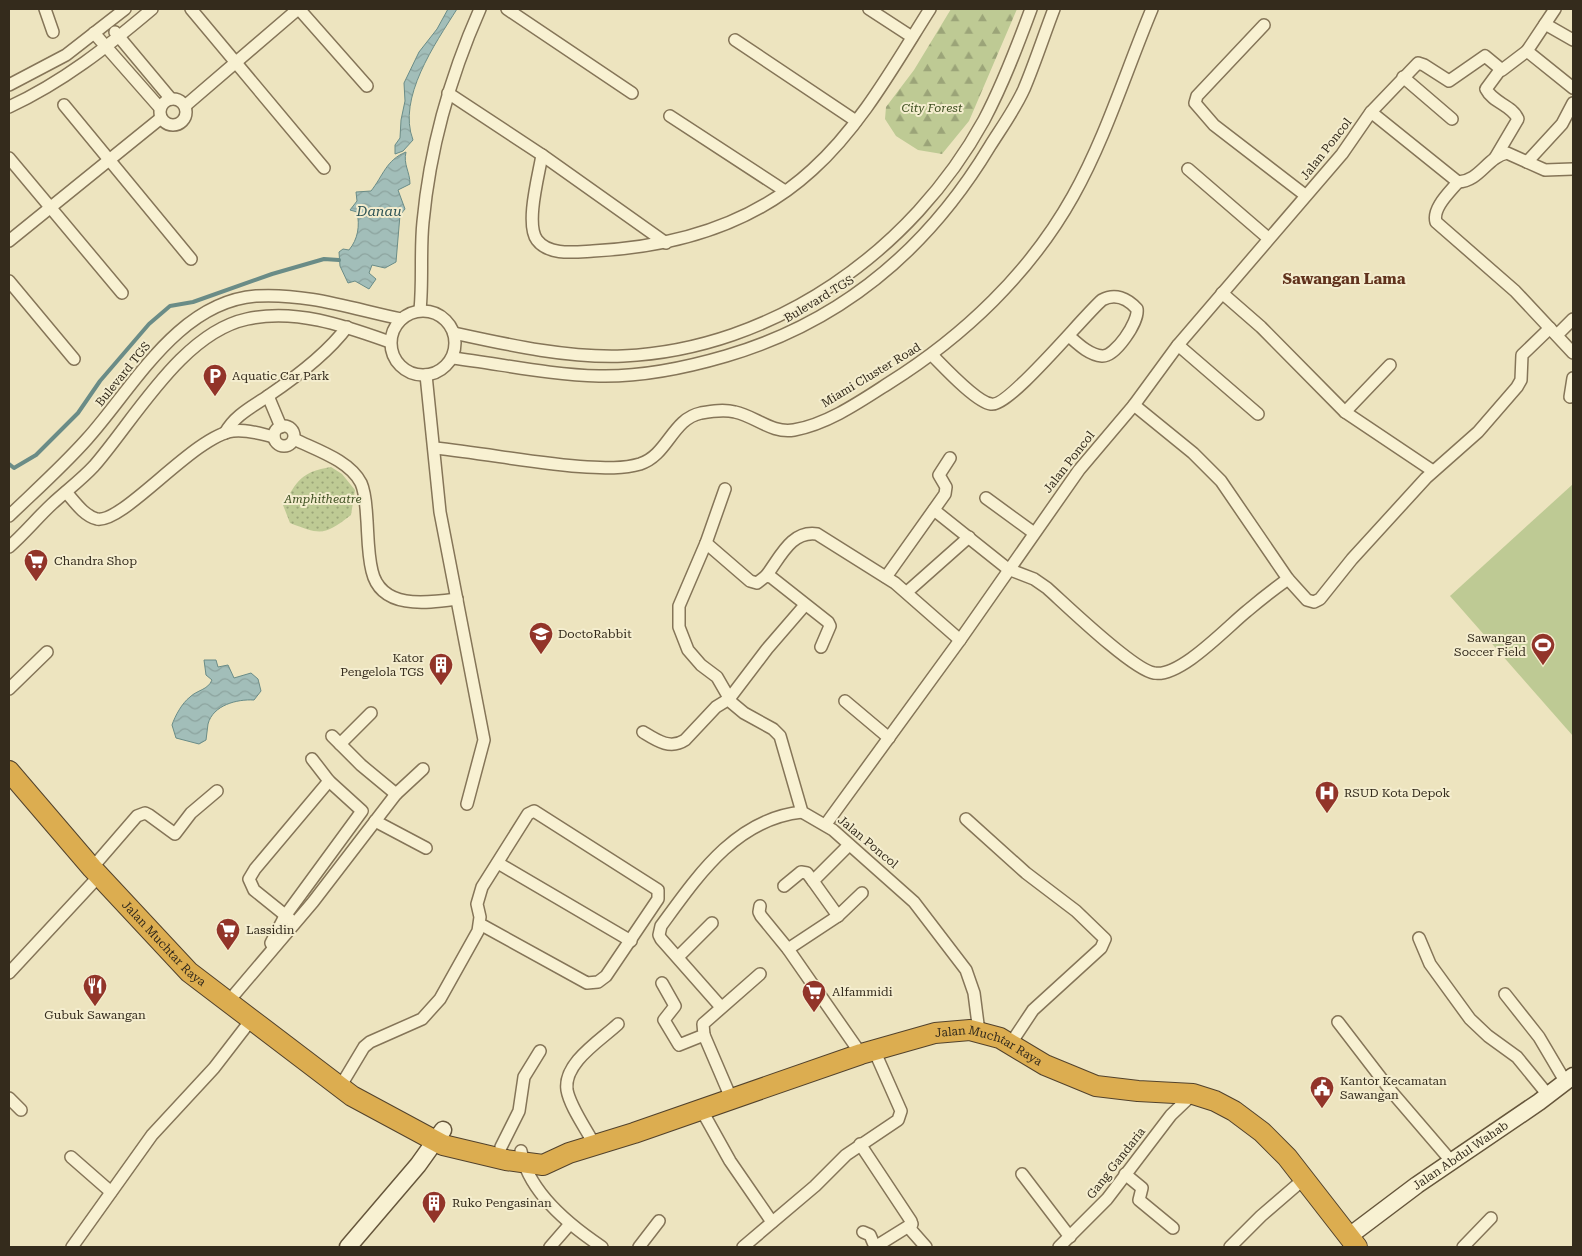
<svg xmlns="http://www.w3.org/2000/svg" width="1582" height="1256" viewBox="0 0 1582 1256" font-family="'Roboto Serif',serif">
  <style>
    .forest { fill: url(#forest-firs) }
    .park { fill: url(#park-dots) }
    .garden { fill: #beca94 }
    .water { fill: url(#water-waves); stroke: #6a8c87 }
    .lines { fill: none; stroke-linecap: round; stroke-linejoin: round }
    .stream { stroke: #6a8c87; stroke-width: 4 }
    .street-casing { stroke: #857558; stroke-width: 14 }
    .secondary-casing { stroke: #66563b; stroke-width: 19 }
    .highway-casing { stroke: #52422c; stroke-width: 22 }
    .street { stroke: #f8f1d2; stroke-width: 11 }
    .secondary { stroke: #f8f1d2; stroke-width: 16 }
    .highway { stroke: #dcad50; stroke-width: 20 }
    .labels { text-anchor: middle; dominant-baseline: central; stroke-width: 4; stroke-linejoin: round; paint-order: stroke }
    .park-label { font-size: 12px; font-style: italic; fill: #405123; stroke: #f4edce }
    .street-label { font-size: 12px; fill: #342b1c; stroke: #f4edce }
    .poi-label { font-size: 12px; fill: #342b1c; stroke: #f4edce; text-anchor: start }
    .water-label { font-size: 14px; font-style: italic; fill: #2c5254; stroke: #f4edce }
    .quarter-label { font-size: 15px; font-weight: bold; fill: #60321c; stroke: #f4edce }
  </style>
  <defs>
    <pattern id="forest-firs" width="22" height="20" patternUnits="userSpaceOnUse" patternTransform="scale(1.25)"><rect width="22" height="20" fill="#beca94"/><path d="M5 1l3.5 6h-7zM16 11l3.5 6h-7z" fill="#9ba478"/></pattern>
    <pattern id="park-dots" width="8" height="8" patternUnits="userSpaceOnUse" patternTransform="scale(1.25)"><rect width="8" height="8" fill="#beca94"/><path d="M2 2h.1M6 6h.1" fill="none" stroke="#9ba478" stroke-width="1.8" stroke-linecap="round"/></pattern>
    <pattern id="water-waves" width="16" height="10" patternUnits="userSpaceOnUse" patternTransform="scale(1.25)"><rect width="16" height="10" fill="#a2beb9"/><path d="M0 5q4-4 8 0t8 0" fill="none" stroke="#8ca39e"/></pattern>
  </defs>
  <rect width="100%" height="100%" fill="#ede4bf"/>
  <!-- forest -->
  <path class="forest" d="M951,9H1017L969,121L942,154L918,150L896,136L885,119L886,107L914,70Z"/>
  <!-- park -->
  <path class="park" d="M331,467L342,474L355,490L351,515C324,536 321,535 290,523L283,505C298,480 301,472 331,467Z"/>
  <!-- garden -->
  <path class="garden" d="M1573,484V736L1450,596Z"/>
  <!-- water -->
  <g class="water">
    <path d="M448,9H457C435,44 397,98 413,140L403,151L395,154V145L400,138L401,120L405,101L404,83L419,52L437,29Z"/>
    <path d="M406,152C403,164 410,172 410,184L398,190L405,209L400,215L396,262L385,268L372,265L369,273L376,279L369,289L355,281L348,283L340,266L339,252L343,249L349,250C358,239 360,226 357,212L350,210L357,201L356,192L371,191C383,176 386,160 406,152Z"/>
    <path d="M204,660H216L218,667L228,665L234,678L251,673L258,679L261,691L254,700C237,699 213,705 208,724C207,729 207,735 206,740L199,744L176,738L172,725C175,716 182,703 190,697C197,690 208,690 212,680L206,675Z"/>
  </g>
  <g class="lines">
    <!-- stream -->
    <path class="stream" d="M9,464L14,468L36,455L78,413L100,381L149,324L170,306L193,302L272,274L324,259L339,260"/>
    <defs>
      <g id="street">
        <path d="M45,9L53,32"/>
        <path d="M191,9L324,168"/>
        <path d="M299,9L367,86"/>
        <path d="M507,9L632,93"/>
        <path d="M869,9L912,37"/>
        <path d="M1555,9L1527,51L1573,88"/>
        <path d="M1545,24L1573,40"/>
        <path d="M1264,25L1197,96L1195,103L1214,125L1305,195"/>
        <path d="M115,32L171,99"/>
        <path d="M94,33L160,108"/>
        <path d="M735,40L856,121"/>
        <path d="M1403,77L1452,119"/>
        <path d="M9,85L66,55L125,9"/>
        <path d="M448,93L542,155L666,243"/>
        <circle cx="173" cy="112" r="13"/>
        <path d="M64,105L191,259"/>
        <path d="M185,106L298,9"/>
        <path d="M9,107C63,82 107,47 152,9"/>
        <path d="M1371,112L1418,63L1424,65L1449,81L1485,56L1502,70L1527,51"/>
        <path d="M670,116L785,191"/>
        <path d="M542,155C539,174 525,224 537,240C549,256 575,252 593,251C673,247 752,225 812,170C861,126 895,64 930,9"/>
        <path d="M9,158L122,293"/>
        <path d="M1495,158L1518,119C1512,105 1493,103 1486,89L1500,70"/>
        <path d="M1527,162L1562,124L1573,103"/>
        <path d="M1188,169L1268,238"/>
        <path d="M1458,182C1450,192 1432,208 1436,222L1515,291L1573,353"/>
        <path d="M9,241L161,118"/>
        <path d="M9,281L74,359"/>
        <path d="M1222,293L1261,327L1345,412L1433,471"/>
        <path d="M420,310C423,281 420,251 423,222C430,147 450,77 480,9"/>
        <circle cx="423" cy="343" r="32"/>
        <path d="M454,333C509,345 566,358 623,356C774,349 912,251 984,120C1003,84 1017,47 1031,9"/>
        <path d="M1557,335L1573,319"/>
        <path d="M1178,345L1258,414"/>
        <path d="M932,355C943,366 976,402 991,404C1009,408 1084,315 1102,300C1115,293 1127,298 1137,309C1139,322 1115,357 1102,356C1089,355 1078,344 1069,336"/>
        <path d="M453,358C501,364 550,375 599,376C642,377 685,368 726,356C842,322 928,249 990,146C1002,127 1015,109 1024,89C1035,63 1044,35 1054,9"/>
        <path d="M426,375L440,512L484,740L467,804"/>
        <path d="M268,396L281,427"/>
        <path d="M1570,397L1573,378"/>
        <path d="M1134,405L1193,453L1221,481L1288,579L1307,600L1314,602L1320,599L1352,559L1426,478L1478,432L1517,387L1521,380L1522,355L1550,328"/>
        <path d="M1345,412L1390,365"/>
        <circle cx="284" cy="436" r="10"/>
        <path d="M225,433C235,415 252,407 268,396C296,377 327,354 347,327"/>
        <path d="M294,439C316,450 349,460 361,483C366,494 366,509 367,521C368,537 368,555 372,571C381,610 427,603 457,599"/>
        <path d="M434,448C485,453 536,464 587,467C605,468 623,469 640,464C668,455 672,419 701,413C712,411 724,409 735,412C755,416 772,434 794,430C828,424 861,401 889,383C964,336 1030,273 1073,196C1106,137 1126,71 1152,9"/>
        <path d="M725,489L706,543L679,606V627L688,650L701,665L717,677L732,703L744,713L773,729L780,736L802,812L833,830L914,902L966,970L974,993L979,1032"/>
        <path d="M66,492C74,501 84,516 97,519C123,524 194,436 233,431C247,429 261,434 274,437"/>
        <path d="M986,498L1034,533"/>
        <path d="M934,510L1008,569L1034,579L1047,588C1066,605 1133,670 1154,673C1180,678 1227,627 1247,611C1260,600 1274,589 1288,579"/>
        <path d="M9,516C35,491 63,466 87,439C133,388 178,302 256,296C307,293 353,309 401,319"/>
        <path d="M706,543L750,581L757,583L766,576L771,577L828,622L830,626L821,647"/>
        <path d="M9,547C24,534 37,518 52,504C66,491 81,480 94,466C135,419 182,333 247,319C296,308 345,326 390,342"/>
        <path d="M766,576C780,558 791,530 817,534L895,583L960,640"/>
        <path d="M886,577L945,494L946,487L939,475L950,458"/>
        <path d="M907,592L969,537"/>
        <path d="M9,689L47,652"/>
        <path d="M845,701L889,738"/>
        <path d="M643,732C656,740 670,750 685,740L716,707L729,699L767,649L805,605"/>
        <path d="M332,736L361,765L396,794"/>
        <path d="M340,744L371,713"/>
        <path d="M966,819L1026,873L1076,911L1105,939L1101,948L1033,1010L1011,1043"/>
        <path d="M375,821L426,848"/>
        <path d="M826,824L960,640L1079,470L1134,405L1178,345L1342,154L1371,112L1458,182C1480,181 1487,157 1507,153L1545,170L1573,169"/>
        <path d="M498,863L631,941"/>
        <path d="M92,868L137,816L145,813L149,815L175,834L191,813L217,791"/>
        <path d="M784,886L801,872L807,873L813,881"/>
        <path d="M760,906L759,912L761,916L788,949L861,1054"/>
        <path d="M838,916L813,881L849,845"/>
        <path d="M290,919L254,890L249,879L255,869L329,781"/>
        <path d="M1419,938L1430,964L1470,1019L1488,1036L1517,1057L1548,1095"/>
        <path d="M273,947L271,943L285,916L362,811L329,781L312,759"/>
        <path d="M788,949L838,916L862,893"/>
        <path d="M678,957L712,923"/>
        <path d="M9,973L99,876"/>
        <path d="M662,983L675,1006L664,1020L679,1045L704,1035L703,1024L760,974"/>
        <path d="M1505,994L1539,1037L1565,1081"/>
        <path d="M228,1002L313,902L396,794L423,769"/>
        <path d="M721,1007L661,939L659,935L661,926C697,877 735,819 802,812"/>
        <path d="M1338,1022L1391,1091L1452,1162"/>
        <path d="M704,1035L731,1098"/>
        <path d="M340,1087L364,1047L370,1042L422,1019L440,999L478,931L480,917L477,904L482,887L528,814L534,811L658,890V899L606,976L598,982L587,983L480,924"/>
        <path d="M9,1098L21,1110"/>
        <path d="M701,1109L730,1161L772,1222"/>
        <path d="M860,1144L911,1221V1230L926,1247"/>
        <path d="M595,1146C587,1130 570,1107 567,1090C563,1063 601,1040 618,1024"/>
        <path d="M501,1147L519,1111L524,1077L540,1051"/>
        <path d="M521,1151C528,1192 569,1225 602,1247"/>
        <path d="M71,1157L111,1192"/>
        <path d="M1022,1174L1070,1237"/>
        <path d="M1125,1174L1142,1188L1139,1200L1173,1228"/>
        <path d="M863,1232L870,1235L875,1247"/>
        <path d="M72,1247L152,1135L214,1068L251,1020"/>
        <path d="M550,1247L570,1224"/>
        <path d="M639,1247L659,1221"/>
        <path d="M743,1247L815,1186L846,1155L898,1120L901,1111L874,1050"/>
        <path d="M875,1247L912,1224"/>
        <path d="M1059,1247L1107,1199L1171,1115L1193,1094"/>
        <path d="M1230,1247L1261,1216L1305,1178"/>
        <path d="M1463,1247L1491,1218"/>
      </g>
      <g id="secondary">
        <path id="s1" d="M1348,1237L1417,1185L1539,1102L1573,1076"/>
        <path d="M348,1247L418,1165L443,1130"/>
      </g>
      <g id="highway">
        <path id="s2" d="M9,771L92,868L189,972L352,1096L443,1145L506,1160L543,1165L569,1153L634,1133L861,1054L935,1033L970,1030L1000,1038L1045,1065L1096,1086L1138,1091L1193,1094L1215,1101L1234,1111L1262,1132L1287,1157L1357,1247"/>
      </g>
    </defs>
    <!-- street casing -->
    <use href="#street" class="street-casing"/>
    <!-- secondary casing -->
    <use href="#secondary" class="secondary-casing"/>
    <!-- highway casing -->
    <use href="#highway" class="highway-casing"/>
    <!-- street -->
    <use href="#street" class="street"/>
    <!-- secondary -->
    <use href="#secondary" class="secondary"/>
    <!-- highway -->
    <use href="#highway" class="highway"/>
  </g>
  <!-- icons -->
  <defs>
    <symbol id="parking-pin" viewBox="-11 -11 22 30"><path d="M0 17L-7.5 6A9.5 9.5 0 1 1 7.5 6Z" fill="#923429" stroke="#f4edce"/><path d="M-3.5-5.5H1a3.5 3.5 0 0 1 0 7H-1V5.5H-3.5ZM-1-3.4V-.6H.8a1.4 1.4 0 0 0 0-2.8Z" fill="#fff"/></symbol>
    <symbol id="supermarket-pin" viewBox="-11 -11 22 30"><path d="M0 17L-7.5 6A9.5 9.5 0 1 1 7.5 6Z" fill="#923429" stroke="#f4edce"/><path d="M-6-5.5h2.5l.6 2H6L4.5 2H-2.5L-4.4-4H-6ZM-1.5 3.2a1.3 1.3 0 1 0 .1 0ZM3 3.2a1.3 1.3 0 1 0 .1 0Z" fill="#fff"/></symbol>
    <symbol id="school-pin" viewBox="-11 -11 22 30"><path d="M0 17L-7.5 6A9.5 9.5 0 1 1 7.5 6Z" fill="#923429" stroke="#f4edce"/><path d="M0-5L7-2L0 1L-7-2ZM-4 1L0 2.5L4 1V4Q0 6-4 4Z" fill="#fff"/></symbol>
    <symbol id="stadium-pin" viewBox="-11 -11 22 30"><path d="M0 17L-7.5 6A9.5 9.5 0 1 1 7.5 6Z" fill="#923429" stroke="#f4edce"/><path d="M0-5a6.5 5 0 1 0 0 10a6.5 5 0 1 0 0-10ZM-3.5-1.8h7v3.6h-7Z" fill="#fff"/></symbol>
    <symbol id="building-pin" viewBox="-11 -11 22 30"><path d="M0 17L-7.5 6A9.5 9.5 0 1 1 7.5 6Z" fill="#923429" stroke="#f4edce"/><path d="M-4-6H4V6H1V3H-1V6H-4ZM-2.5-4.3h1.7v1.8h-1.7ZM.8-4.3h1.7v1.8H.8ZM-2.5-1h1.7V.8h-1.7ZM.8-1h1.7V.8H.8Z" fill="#fff"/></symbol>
    <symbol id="hospital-pin" viewBox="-11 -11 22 30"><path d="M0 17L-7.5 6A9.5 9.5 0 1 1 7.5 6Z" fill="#923429" stroke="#f4edce"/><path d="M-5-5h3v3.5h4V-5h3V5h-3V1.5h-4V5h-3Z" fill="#fff"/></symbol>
    <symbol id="restaurant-pin" viewBox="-11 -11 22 30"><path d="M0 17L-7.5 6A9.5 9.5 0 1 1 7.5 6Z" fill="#923429" stroke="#f4edce"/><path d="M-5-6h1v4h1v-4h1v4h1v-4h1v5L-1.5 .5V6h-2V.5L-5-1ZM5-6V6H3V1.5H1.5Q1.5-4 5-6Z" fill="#fff"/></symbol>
    <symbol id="civic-pin" viewBox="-11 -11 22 30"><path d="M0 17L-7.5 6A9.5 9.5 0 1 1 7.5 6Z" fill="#923429" stroke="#f4edce"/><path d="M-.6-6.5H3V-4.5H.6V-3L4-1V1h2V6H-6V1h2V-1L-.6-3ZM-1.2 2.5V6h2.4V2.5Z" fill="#fff"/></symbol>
  </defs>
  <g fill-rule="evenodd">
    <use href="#parking-pin" x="201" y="362" width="28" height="38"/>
    <use href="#supermarket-pin" x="22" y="547" width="28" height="38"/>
    <use href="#school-pin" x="527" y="620" width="28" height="38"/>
    <use href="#stadium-pin" x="1529" y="631" width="28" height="38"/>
    <use href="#building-pin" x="427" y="651" width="28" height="38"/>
    <use href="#hospital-pin" x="1313" y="779" width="28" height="38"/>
    <use href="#supermarket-pin" x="214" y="916" width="28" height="38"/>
    <use href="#restaurant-pin" x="81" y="972" width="28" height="38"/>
    <use href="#supermarket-pin" x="800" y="978" width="28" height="38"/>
    <use href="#civic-pin" x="1308" y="1074" width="28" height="38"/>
    <use href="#building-pin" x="420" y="1189" width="28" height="38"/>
  </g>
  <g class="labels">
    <!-- park labels -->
    <g class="park-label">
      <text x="932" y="108">City Forest</text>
      <text x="323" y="499">Amphitheatre</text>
    </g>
    <!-- street labels -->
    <g class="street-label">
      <text transform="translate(1326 149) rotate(-52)">Jalan Poncol</text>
      <text transform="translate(819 299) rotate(-31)">Bulevard TGS</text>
      <text transform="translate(123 374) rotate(-51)">Bulevard TGS</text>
      <text transform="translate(871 375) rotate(-31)">Miami Cluster Road</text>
      <text transform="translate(1069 462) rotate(-52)">Jalan Poncol</text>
      <text transform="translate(868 842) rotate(40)">Jalan Poncol</text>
      <text stroke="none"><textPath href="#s2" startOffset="232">Jalan Muchtar Raya</textPath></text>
      <text stroke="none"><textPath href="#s2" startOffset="1151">Jalan Muchtar Raya</textPath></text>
      <text stroke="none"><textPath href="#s1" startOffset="139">Jalan Abdul Wahab</textPath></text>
      <text transform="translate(1116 1163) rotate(-52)">Gang Gandaria</text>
    </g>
    <!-- poi labels -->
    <g class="poi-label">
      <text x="232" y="376">Aquatic Car Park</text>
      <text x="54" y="561">Chandra Shop</text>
      <text x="558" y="634">DoctoRabbit</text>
      <text x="1526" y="638" text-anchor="end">Sawangan<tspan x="1526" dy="14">Soccer Field</tspan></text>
      <text x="424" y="658" text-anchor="end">Kator<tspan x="424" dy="14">Pengelola TGS</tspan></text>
      <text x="1344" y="793">RSUD Kota Depok</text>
      <text x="246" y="930">Lassidin</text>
      <text x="832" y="992">Alfammidi</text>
      <text x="95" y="1015" text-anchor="middle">Gubuk Sawangan</text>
      <text x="1340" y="1081">Kantor Kecamatan<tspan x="1340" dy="14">Sawangan</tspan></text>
      <text x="452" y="1203">Ruko Pengasinan</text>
    </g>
    <!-- water labels -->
    <g class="water-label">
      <text x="379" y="211">Danau</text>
    </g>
    <!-- quarter labels -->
    <g class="quarter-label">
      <text x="1344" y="279">Sawangan Lama</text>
    </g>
  </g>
  <!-- border -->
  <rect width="1582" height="1256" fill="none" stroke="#342b1c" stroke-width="20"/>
</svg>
